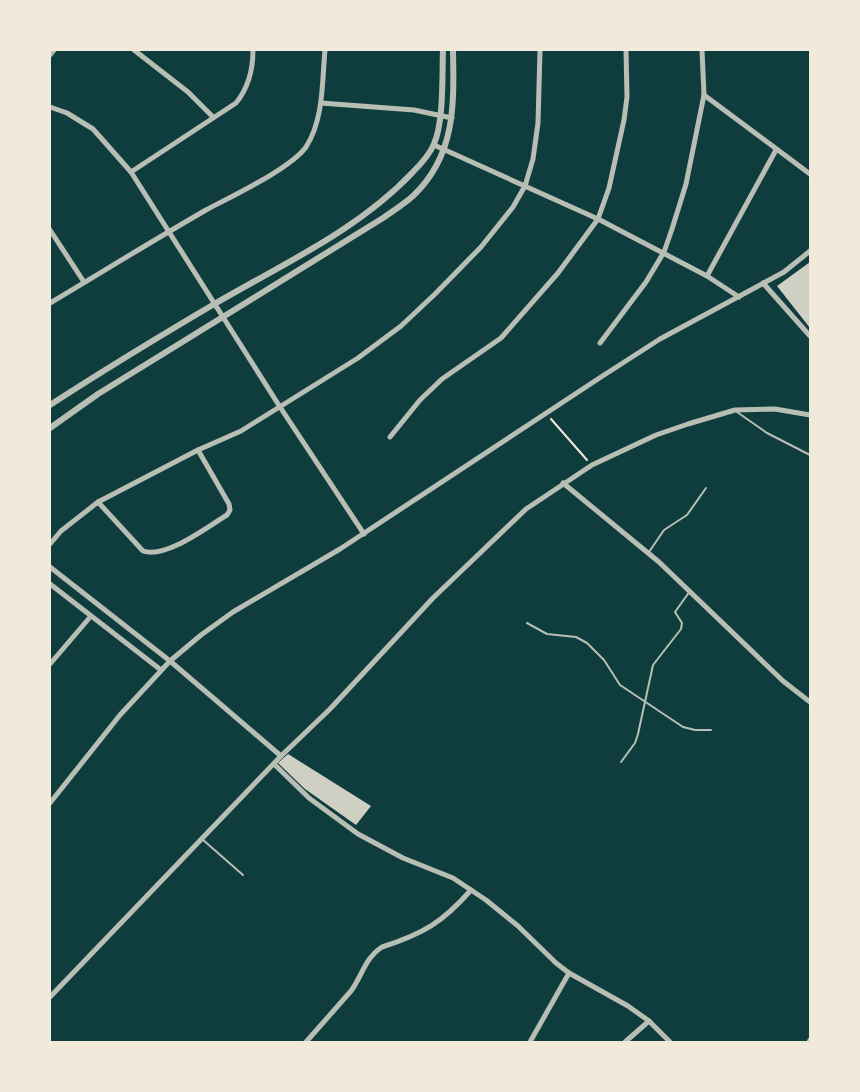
<svg xmlns="http://www.w3.org/2000/svg" width="860" height="1092" viewBox="0 0 860 1092" font-family="'PT Sans',sans-serif">
  <style>
    .building { fill: #cfcfc3 }
    .lines { fill: none; stroke-linecap: round; stroke-linejoin: round }
    .path { stroke: #f1e9da; stroke-width: 2 }
    .service { stroke: #b8beb3; stroke-width: 2 }
    .minor { stroke: #b8beb3; stroke-width: 5 }
    .tertiary { stroke: #b8beb3; stroke-width: 6 }
  </style>
  <rect width="100%" height="100%" fill="#0f3d3e"/>
  <!-- building -->
  <g class="building">
    <path d="M810,262V328L777,286Z"/>
    <path d="M288,754L371,806L356,825L305,789L278,763Z"/>
  </g>
  <g class="lines">
    <!-- path -->
    <path class="path" d="M551,419L587,460"/>
    <!-- service -->
    <g class="service">
      <path d="M737,412L767,433L810,455"/>
      <path d="M649,552L664,530L687,515L706,488"/>
      <path d="M527,623L547,634L576,637L587,643L604,660L620,685L683,727L695,730H711"/>
      <path d="M621,762L635,743L638,734L653,665L681,629L682,623L675,612L690,591"/>
      <path d="M202,839L243,875"/>
    </g>
    <!-- minor -->
    <g class="minor">
      <path d="M134,50L188,92L213,117"/>
      <path d="M50,55L54,50"/>
      <path d="M704,95L810,174"/>
      <path d="M321,103L414,110L452,118"/>
      <path d="M50,107L67,113L93,129L131,172L280,407L364,534"/>
      <path d="M434,145L598,219L707,276L739,297"/>
      <path d="M131,172L236,103C249,87 253,70 253,50"/>
      <path d="M50,230L84,282"/>
      <path d="M707,276L776,150"/>
      <path d="M763,283L810,336"/>
      <path d="M50,303C102,272 154,240 206,210C232,196 290,169 306,147C324,119 322,81 325,50"/>
      <path d="M600,343L646,282L664,252L672,229L686,184L704,95L702,50"/>
      <path d="M390,437L420,400L442,379L501,338L558,273L598,219L609,188L624,120L627,97L626,50"/>
      <path d="M563,483L659,562L783,681L810,702"/>
      <path d="M98,502L143,551C166,559 207,527 227,515L230,510L229,504L198,450"/>
      <path d="M50,544L61,531L98,502L198,450L241,431L358,358L401,326L435,294L481,247L513,207L525,186L533,159L538,123L540,50"/>
      <path d="M50,567L170,661L281,756"/>
      <path d="M50,584L161,670"/>
      <path d="M50,664L91,616"/>
      <path d="M274,764L309,798L358,834L403,858L453,878L486,900L518,926L556,963L569,973L628,1006L649,1021L670,1042"/>
      <path d="M50,803L120,715L170,661L201,635L233,612L340,549L601,377L660,339L784,272L810,251"/>
      <path d="M50,997L281,756L330,709L433,598L526,509L592,465L656,435L688,424L735,410L775,409L810,415"/>
      <path d="M306,1042L351,991C362,976 365,958 382,947C423,934 443,922 471,890"/>
      <path d="M530,1042L569,973"/>
      <path d="M625,1042L649,1021"/>
      <path d="M809,1042L810,1040"/>
    </g>
    <!-- tertiary -->
    <g class="tertiary">
      <path d="M50,405C104,370 160,336 216,303C283,264 358,230 412,173C420,165 430,154 434,144C444,121 442,75 443,50"/>
      <path d="M50,428L98,394L383,218C393,211 404,204 413,196C456,155 454,104 453,50"/>
    </g>
  </g>
  <!-- border -->
  <rect width="860" height="1092" fill="none" stroke="#f1e9da" stroke-width="102"/>
</svg>
